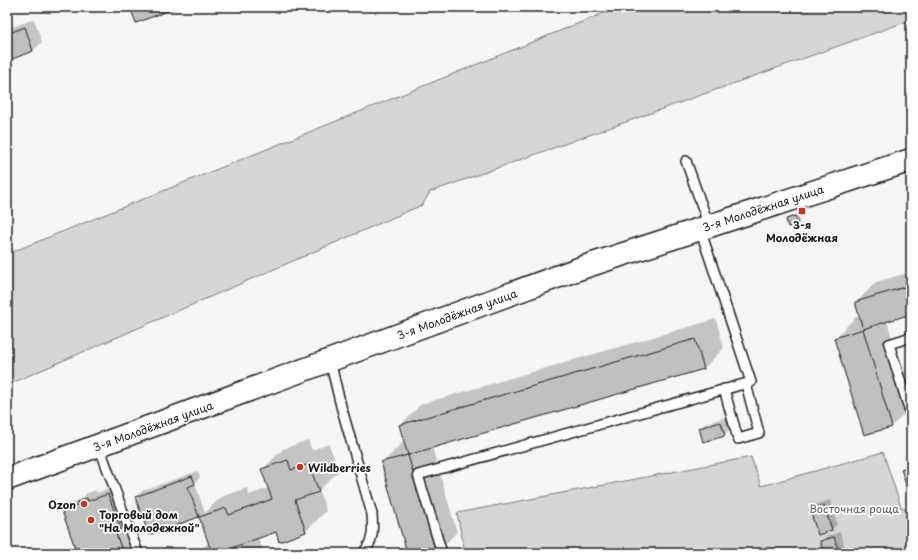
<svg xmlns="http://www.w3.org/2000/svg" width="918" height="560" viewBox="0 0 918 560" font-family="'Playpen Sans',sans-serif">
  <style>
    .green { fill: #d6d6d6; stroke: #797979 }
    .shadow { fill: #0003 }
    .building { fill: #c0c0c0; stroke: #1c1c1c }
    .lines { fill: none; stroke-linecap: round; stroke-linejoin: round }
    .service-casing { stroke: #1c1c1c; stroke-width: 12 }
    .secondary-casing { stroke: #1c1c1c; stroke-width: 25 }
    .service { stroke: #fff; stroke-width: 9 }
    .secondary { stroke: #fff; stroke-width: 22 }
    .poi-dot { fill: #c8321e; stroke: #fff; stroke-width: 1.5 }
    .labels { text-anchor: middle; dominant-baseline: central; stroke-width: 3.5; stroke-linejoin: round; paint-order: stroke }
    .street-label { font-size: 11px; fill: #1c1c1c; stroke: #fff }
    .poi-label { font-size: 11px; font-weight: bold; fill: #1c1c1c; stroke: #fff; text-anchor: start }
    .park-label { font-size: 11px; fill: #5d5d5d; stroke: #fff }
  </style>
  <rect width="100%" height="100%" fill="#f6f6f6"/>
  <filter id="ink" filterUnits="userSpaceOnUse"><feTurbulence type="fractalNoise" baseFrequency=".025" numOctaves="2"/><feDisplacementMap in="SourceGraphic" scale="8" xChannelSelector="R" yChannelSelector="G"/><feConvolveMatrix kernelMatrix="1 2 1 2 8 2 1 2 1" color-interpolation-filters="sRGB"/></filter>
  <g filter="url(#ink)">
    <!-- green -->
    <g class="green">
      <path d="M619,7H911V20L430,192L422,205L7,385V254Z"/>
      <path d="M883,452L901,507L911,512V553H465L457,513L751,457L761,486Z"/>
    </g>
    <!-- shadow -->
    <g class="shadow">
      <path d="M34,19L42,42L33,51L7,60V29Z"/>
      <path d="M798,214L800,220L797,223L787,219L790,217Z"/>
      <path d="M911,272V313L887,321L911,401V407L892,426L865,434L835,338L856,317L860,316L856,303L876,282Z"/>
      <path d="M716,319L724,348L704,368L432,447L457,532L436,553H408L382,463L403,442L405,441L401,425L421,404Z"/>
      <path d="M726,417L730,429L724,435L700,428L706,423Z"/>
      <path d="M308,440L312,450L329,444L339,471L319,490L326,511L306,531L280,540L277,531L258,538L264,553H198L209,542L200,516L150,534L137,497L142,491L198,471L200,477L195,483L205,513L221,497L247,488L249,495L269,488L262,470L283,449Z"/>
      <path d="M911,462V495L902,469L908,463Z"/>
      <path d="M117,486L139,553H53L75,545L63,512L72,503L81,500L87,493L96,490L97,493Z"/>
      <path d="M830,500L837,524L832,530L811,510L817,504Z"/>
      <path d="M840,532L847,553H825L821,542L827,536Z"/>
    </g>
    <!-- building -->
    <g class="building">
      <path d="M130,7H178L136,23Z"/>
      <path d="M25,27L33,51L7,61V34Z"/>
      <path d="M795,216L798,224L788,227L786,219Z"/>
      <path d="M911,285V314L863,329L855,302Z"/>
      <path d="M863,329L892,427L864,435L834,338Z"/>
      <path d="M695,339L704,369L408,455L436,553H407L381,462L408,455L399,425Z"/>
      <path d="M721,422L725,436L703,442L699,428Z"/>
      <path d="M288,460L291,470L309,464L319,492L295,500L306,532L279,542L276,532L234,547L236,553H212L199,517L226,508L229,515L272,499L261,469Z"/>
      <path d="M911,465V497H910L901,469Z"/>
      <path d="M192,476L195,484L188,487L199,517L149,535L135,497Z"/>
      <path d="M108,494L121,529L115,531L123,553H77L62,511L78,505L77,502L87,498L88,501Z"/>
      <path d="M824,505L832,530L818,535L810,510Z"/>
      <path d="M834,537L839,553H824L820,541Z"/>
    </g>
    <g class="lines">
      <defs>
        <g id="service">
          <path d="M686,161L709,226"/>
          <path d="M330,361L341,406L372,514C373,529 374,541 363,553"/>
          <path d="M724,389L738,439L759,433L746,384"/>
          <path d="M910,412L889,344L911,337"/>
          <path d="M99,446L138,553"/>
          <path d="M442,553L418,475L751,382L700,229"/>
        </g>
        <path id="secondary" d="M7,479L581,268L911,160"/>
      </defs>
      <!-- service casing -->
      <use href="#service" class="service-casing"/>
      <!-- secondary casing -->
      <use href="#secondary" class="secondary-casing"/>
      <!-- service -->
      <use href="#service" class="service"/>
      <!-- secondary -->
      <use href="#secondary" class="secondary"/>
    </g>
  </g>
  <!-- markers -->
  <g class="poi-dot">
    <rect x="798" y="207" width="8" height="8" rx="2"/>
    <circle cx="300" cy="467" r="4"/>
    <circle cx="84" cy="504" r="4"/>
    <circle cx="91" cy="520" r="4"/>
  </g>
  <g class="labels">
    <!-- street labels -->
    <g class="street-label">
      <text transform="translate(763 208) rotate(-18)">3-я Молодёжная улица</text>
      <text transform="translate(457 314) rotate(-20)">3-я Молодёжная улица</text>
      <text transform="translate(153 426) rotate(-20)">3-я Молодёжная улица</text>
    </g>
    <!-- poi labels -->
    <g class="poi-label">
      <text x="802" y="224" text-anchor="middle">3-я<tspan x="802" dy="13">Молодёжная</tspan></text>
      <text x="308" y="467">Wildberries</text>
      <text x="76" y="504" text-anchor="end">Ozon</text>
      <text x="99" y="514">Торговый дом<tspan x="99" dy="13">"На Молодежной"</tspan></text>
    </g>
    <!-- park labels -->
    <g class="park-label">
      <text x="854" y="508">Восточная роща</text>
    </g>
  </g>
  <!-- margin -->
  <rect width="918" height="560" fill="none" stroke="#fff" stroke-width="24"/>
  <rect x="12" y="12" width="894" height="536" fill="none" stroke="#1c1c1c" stroke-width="1.5" filter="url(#ink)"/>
</svg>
